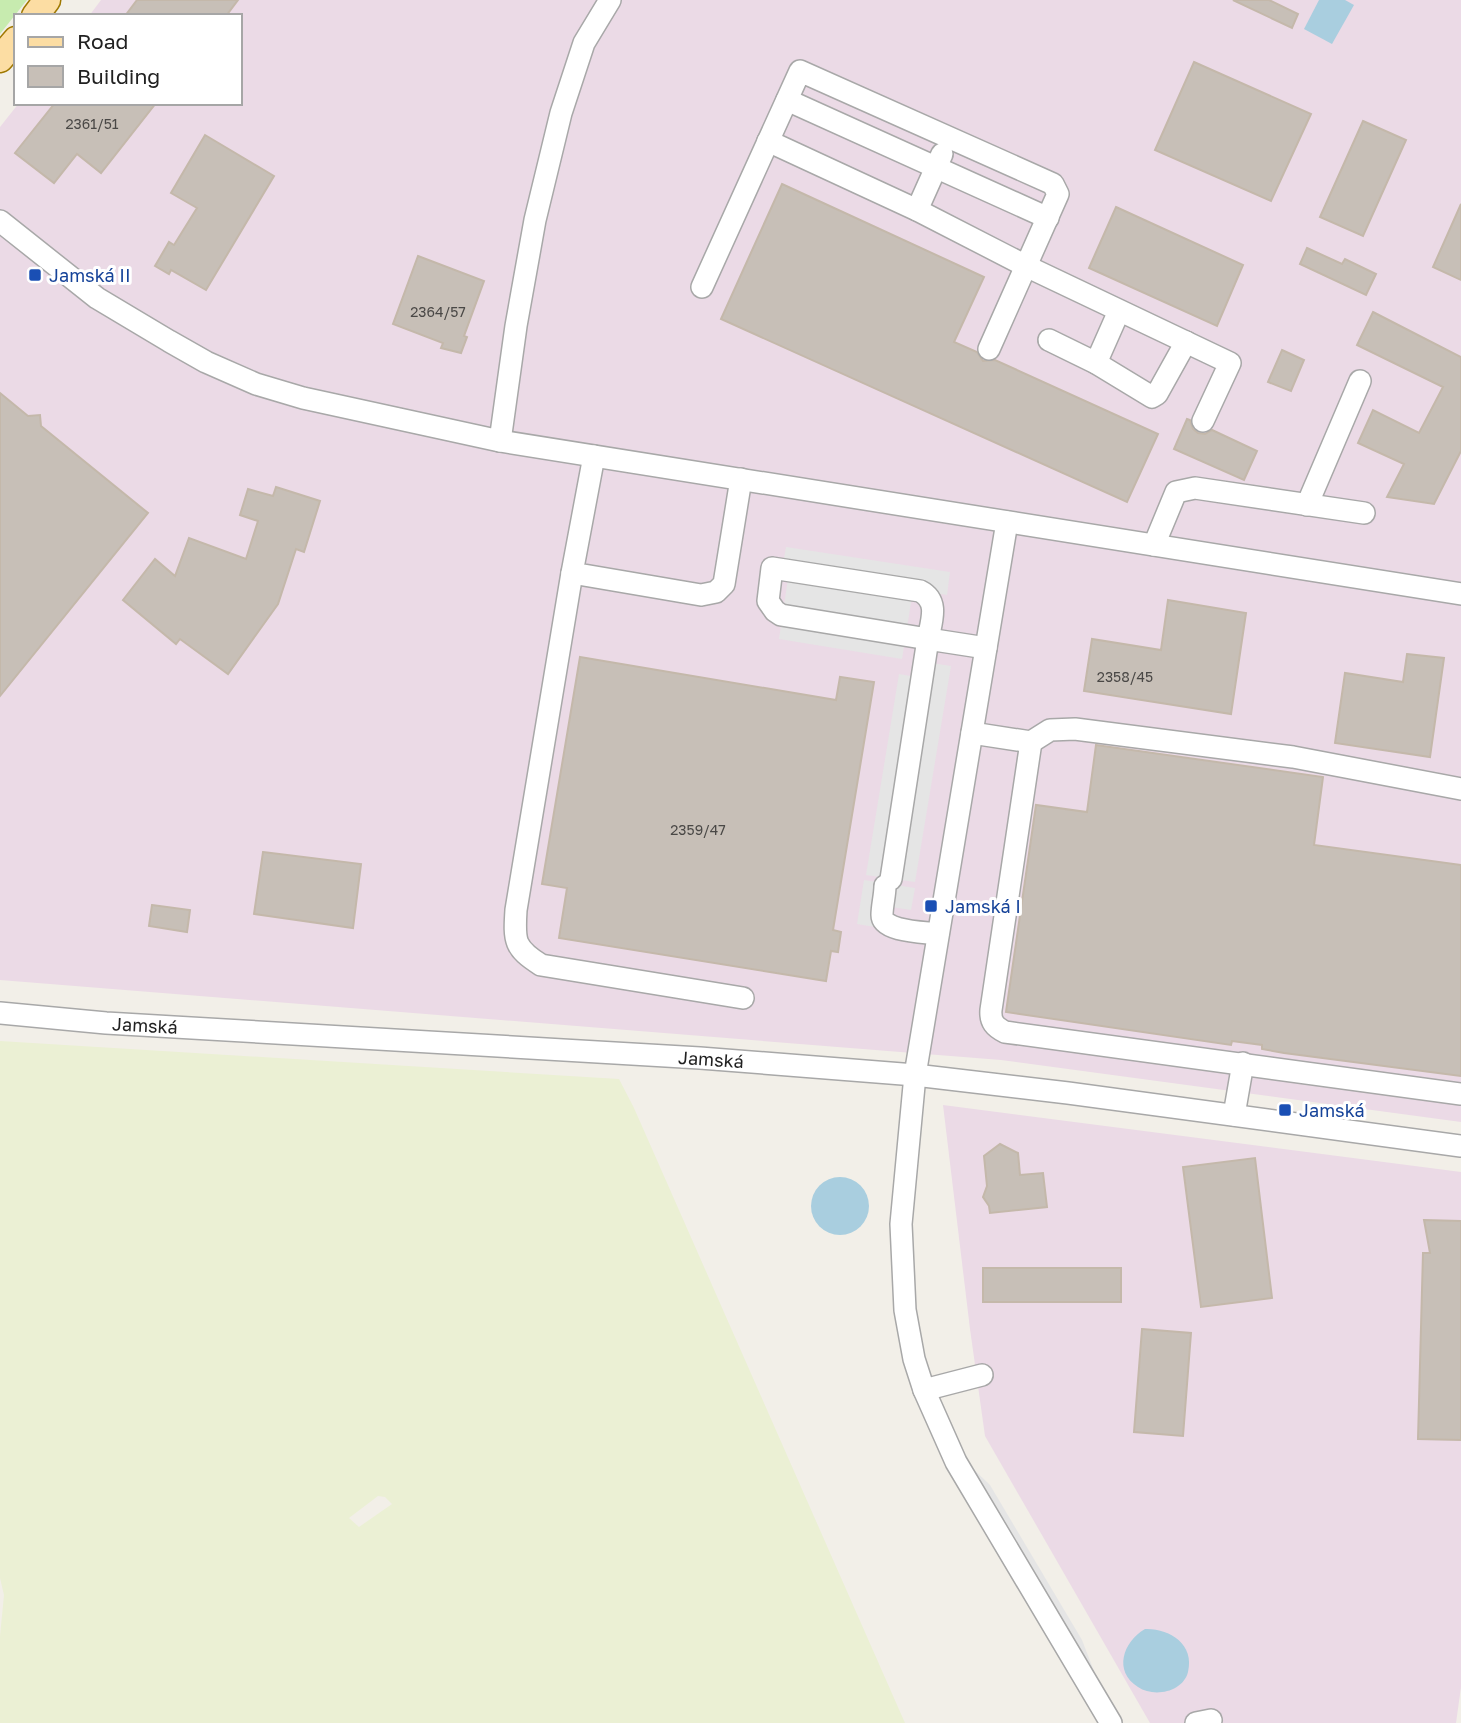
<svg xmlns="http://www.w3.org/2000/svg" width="1461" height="1723" viewBox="0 0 1461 1723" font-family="'Golos Text',sans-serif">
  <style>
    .industrial { fill: #ebdae6 }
    .farmland { fill: #ebf0d4; fill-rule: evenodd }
    .grass { fill: #c7ebaf }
    .parking { fill: #e5e5e5 }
    .water { fill: #a9cedf }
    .building { fill: #c7bfb7; stroke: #c4b8aa; stroke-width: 2 }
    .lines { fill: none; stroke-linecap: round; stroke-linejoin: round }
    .minor-casing { stroke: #a8a8a8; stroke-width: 24 }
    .major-casing { stroke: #9f7800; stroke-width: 29 }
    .minor { stroke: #fff; stroke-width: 21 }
    .major { stroke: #fcdda3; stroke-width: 26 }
    .transit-dot { fill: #1a4fb4; stroke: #fff; stroke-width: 2.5 }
    .labels { text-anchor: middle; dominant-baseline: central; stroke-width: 6; stroke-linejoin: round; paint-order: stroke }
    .number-label { font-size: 14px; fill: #4a4846 }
    .transit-label { font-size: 18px; fill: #164399; stroke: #fff; text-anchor: start }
    .street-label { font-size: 18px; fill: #212121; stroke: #fff }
  </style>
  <rect width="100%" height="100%" fill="#f2efe8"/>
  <!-- industrial -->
  <g class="industrial">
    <path d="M101,0H1461V1122L1001,1060L0,980V127L19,103H240V16H89Z"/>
    <path d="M943,1105L1461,1172V1687L1456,1723H1150L985,1436L970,1329Z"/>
  </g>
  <!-- farmland -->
  <path class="farmland" d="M0,1041L619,1079L634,1108L905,1723H0V1636L4,1595L0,1578ZM378,1496L385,1497L392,1504L359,1527L349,1518Z"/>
  <!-- grass -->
  <path class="grass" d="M0,0H27L0,34Z"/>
  <!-- parking -->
  <g class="parking">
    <path d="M786,547L950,572L947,595L913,590L902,659L779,639L789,572L782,570Z"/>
    <path d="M925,662L951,666L915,882L866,875L899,674L922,678Z"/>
    <path d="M864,880L915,888L911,910L884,906V923L875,927L857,924Z"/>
    <path d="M967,1463L990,1485L1082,1640L1099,1684Z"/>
  </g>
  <!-- water -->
  <g class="water">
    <path d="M1319,0H1345L1354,5L1332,44L1304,29Z"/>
    <circle cx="840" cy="1206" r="29"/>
    <path d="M1145,1629C1169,1628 1195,1644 1188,1672C1183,1692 1154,1698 1138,1687C1113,1671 1123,1642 1145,1629Z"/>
  </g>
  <!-- building -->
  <g class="building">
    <path d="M137,0H238L226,16H125Z"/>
    <path d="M1233,0H1269L1298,14L1292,28Z"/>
    <path d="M1194,62L1311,114L1271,201L1155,150Z"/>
    <path d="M55,103H156L101,173L77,154L54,183L15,153Z"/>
    <path d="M1363,121L1406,140L1363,236L1320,217Z"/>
    <path d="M205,135L274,176L206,290L171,270L169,274L155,266L169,242L174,245L197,208L171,193Z"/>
    <path d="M782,184L984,277L954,342L977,352L983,361L995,360L1158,434L1127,502L721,319Z"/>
    <path d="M1461,204V280L1433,267Z"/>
    <path d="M1116,207L1243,265L1217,326L1089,268Z"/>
    <path d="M1307,248L1342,264L1345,259L1376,274L1366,295L1300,264Z"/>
    <path d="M418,256L484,281L464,336L467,337L461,353L441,348L443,343L393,324Z"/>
    <path d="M1373,312L1461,357V451L1434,504L1387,497L1404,464L1358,443L1373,410L1419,433L1443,387L1357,345Z"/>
    <path d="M1282,350L1304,360L1291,391L1268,382Z"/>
    <path d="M0,393L28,416L40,415L41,426L148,513L0,696Z"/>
    <path d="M1187,419L1190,420L1193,429L1198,433L1205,434L1212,430L1257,451L1244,480L1174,449Z"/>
    <path d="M276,487L320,501L304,552L296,549L278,604L228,674L180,639L176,644L123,600L155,559L175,576L189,538L246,559L258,521L240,515L248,489L273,496Z"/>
    <path d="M1168,600L1246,613L1231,714L1084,691L1092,639L1161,650Z"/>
    <path d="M1407,654L1444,658L1430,757L1335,743L1345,673L1403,682Z"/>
    <path d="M580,657L836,700L840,677L874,682L833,930L841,932L838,952L831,951L826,981L559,938L567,888L542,884Z"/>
    <path d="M1096,745L1323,777L1314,845L1461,865V1076L1284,1053L1262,1049V1045L1232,1041L1231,1045L1006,1012L1036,805L1087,812Z"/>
    <path d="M263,852L361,864L353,928L254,914Z"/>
    <path d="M152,905L190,910L187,932L149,926Z"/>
    <path d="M1000,1144L1018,1153L1020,1175L1043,1173L1047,1207L990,1213L989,1206L983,1197L987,1186L984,1156Z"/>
    <path d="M1255,1158L1272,1298L1201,1307L1183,1167Z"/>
    <path d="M1424,1220L1461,1221V1440L1418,1439L1423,1253H1430Z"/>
    <rect x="983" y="1268" width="138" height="34"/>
    <path d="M1142,1329L1191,1333L1183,1436L1134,1432Z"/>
  </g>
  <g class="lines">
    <defs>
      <g id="minor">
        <path d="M787,100L1048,218"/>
        <path d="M768,141L917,210L1026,266L1230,363L1203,421"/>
        <path d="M917,210L942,154"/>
        <path d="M0,221L97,298L169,341L206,362L256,384L303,398L500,441L1461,594"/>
        <path d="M702,287L800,71L1053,184L1058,194L989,349"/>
        <path d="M1049,340L1096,363L1152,397L1157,394L1186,342"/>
        <path d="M1096,363L1119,311"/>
        <path d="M500,441L516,326L535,220L561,113L584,43L610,0"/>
        <path d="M594,456L572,573L701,595L716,592L724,584L741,479"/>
        <path d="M1307,505L1360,381"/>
        <path d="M1007,522L915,1075L901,1224L905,1310L914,1359L924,1390L956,1462L1111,1723"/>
        <path d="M1154,545L1176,492L1195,488L1364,513"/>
        <path d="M772,568L920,591C940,601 931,622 928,639L781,615L775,611L768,601Z"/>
        <path d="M572,573L516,910C514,941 514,948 541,965L743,998"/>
        <path d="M972,733L1031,742L1050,730L1075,729L1293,757L1461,789"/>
        <path d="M1031,742L991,1010C990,1022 995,1027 1005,1032L1461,1094"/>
        <path d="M891,879L928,639L986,648"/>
        <path d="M885,886C885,895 882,906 882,915C882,932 925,932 938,934"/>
        <path d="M0,1013L106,1023L700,1058L915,1075L1068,1093L1461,1146"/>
        <path d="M1234,1115L1243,1063"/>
        <path d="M924,1390L982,1375"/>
        <path d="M1196,1723L1211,1720"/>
      </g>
      <g id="major">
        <path d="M35,16L47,0"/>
        <path d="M0,59L16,40"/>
      </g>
    </defs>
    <!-- minor casing -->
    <use href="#minor" class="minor-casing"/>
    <!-- major casing -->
    <use href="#major" class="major-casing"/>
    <!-- minor -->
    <use href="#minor" class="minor"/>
    <!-- major -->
    <use href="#major" class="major"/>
  </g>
  <!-- markers -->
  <g class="transit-dot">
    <rect x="28" y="268" width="14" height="14" rx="3.5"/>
    <rect x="924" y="899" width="14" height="14" rx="3.5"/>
    <rect x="1278" y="1103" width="14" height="14" rx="3.5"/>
  </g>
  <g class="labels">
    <!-- number labels -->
    <g class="number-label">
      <text x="92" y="123">2361/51</text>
      <text x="438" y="311">2364/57</text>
      <text x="1125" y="676">2358/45</text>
      <text x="698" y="829">2359/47</text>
    </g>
    <!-- transit labels -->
    <g class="transit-label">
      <text x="49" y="275">Jamská II</text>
      <text x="945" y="906">Jamská I</text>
      <text x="1299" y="1110">Jamská</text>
    </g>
    <!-- street labels -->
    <g class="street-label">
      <text transform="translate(145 1025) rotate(3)">Jamská</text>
      <text transform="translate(711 1059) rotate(4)">Jamská</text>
    </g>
  </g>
  <!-- legend -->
  <rect x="14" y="14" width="228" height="91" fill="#ffffff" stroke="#a6a6a6" stroke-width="2"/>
  <rect x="28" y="37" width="35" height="10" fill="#fcdda3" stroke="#a6a6a6" stroke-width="2"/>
  <text x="77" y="49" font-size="21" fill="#212121">Road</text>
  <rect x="28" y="66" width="35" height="21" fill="#c7bfb7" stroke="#a6a6a6" stroke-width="2"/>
  <text x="77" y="84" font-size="21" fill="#212121">Building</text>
</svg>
